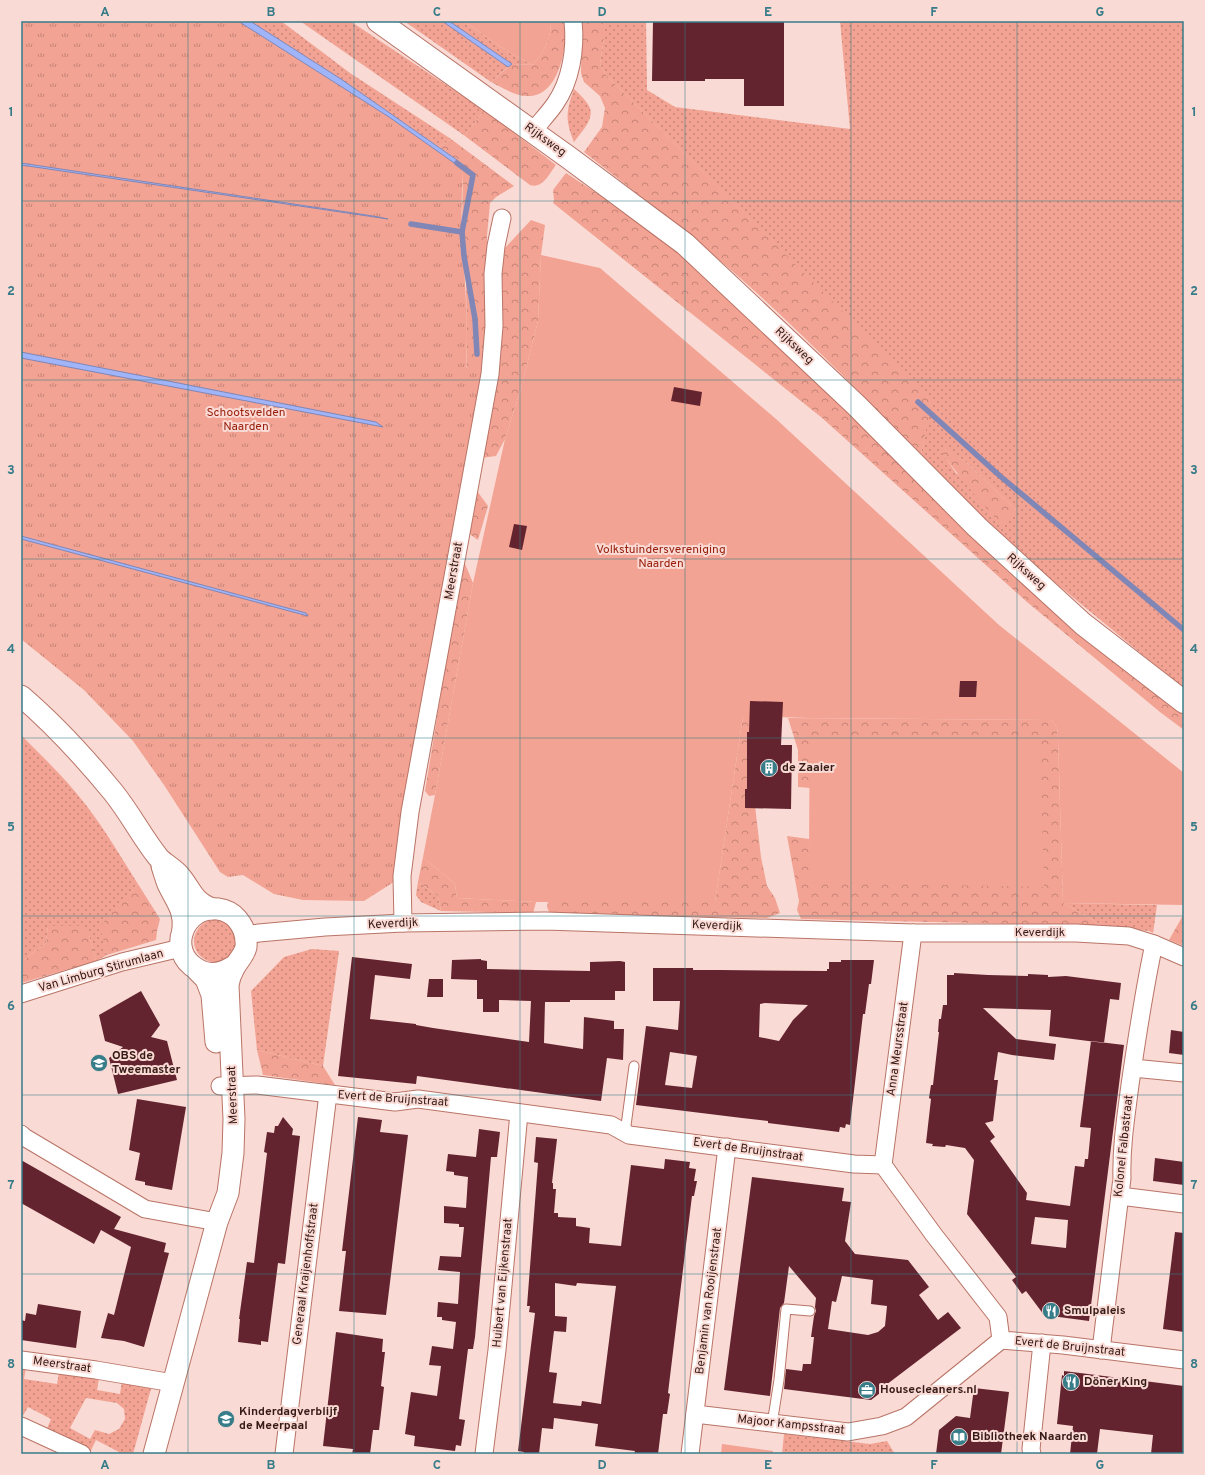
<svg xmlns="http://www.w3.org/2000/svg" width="1205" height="1475" viewBox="0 0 1205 1475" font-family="Overpass,sans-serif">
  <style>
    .grass { fill: url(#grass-dots); fill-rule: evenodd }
    .forest { fill: url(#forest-crowns) }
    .park { fill: url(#park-tufts) }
    .garden { fill: #f2a393 }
    .water { fill: #a0b4f9; stroke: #8086b5 }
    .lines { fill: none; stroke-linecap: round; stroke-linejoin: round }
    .stream { stroke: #8086b5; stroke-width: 5.5 }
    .building { fill: #632430; fill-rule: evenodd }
    .service-casing { stroke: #b97467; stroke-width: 11 }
    .minor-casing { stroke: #b97467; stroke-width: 19 }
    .tertiary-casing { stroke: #b97467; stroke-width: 23 }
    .secondary-casing { stroke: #b97467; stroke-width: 24 }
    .service { stroke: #fff; stroke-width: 9 }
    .minor { stroke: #fff; stroke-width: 17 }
    .tertiary { stroke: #fff; stroke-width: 21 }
    .secondary { stroke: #fff; stroke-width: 22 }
    .grid { fill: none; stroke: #367c89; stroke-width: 1; stroke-opacity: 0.55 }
    .labels { text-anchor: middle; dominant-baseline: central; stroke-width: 4; stroke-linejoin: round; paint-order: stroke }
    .street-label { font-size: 12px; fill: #361a15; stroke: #fadad4 }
    .park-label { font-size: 12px; fill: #99200e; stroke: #fadad4 }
    .poi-label { font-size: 12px; font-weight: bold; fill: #361a15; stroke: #fadad4; text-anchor: start }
    .neatline { fill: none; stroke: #367c89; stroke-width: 1.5 }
    .grid-label { font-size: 13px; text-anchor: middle; font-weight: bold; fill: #367c89 }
  </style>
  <defs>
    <pattern id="grass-dots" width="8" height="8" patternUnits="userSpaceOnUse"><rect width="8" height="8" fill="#f2a393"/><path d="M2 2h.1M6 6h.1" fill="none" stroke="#c58477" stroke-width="1.8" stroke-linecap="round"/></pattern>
    <pattern id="forest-crowns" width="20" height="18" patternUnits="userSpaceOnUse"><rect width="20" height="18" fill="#f2a393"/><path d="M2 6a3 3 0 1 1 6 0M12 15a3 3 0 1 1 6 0" fill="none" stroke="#c58477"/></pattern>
    <pattern id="park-tufts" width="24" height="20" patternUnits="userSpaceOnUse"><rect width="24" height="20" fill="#f2a393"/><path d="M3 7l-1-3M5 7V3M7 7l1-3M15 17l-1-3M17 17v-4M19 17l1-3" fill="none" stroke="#c58477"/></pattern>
  </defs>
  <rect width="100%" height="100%" fill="#fadad4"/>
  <!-- grass -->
  <g class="grass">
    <path d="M250,21H281L350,73L451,139L439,147L341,79Z"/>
    <path d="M300,21H350L484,110L465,136Z"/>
    <path d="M404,21H442L508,67L491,82Z"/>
    <path d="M449,21H463L510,53L533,65L512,64Z"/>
    <path d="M604,21H646L647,90L675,107L850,129L840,21H1184V689L1018,552L921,454L931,401L606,75L600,64L604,38ZM946,448L967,463L1017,511L956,473L941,451Z"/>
    <path d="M574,89C578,93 584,98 587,103C598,116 582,131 574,142C565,120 566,111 574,89Z"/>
    <path d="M21,735C43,757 66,779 86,805C105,830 121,857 138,884L101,926L107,955L96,961L89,935L48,926L46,943L21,962Z"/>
    <path d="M418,882L438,896L441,911L421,902L416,895Z"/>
    <path d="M1063,903L1157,905L1153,933L1149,931L1103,926Z"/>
    <circle cx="215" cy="941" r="21"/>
    <path d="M312,949L339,951L323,1066L257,1050L251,991L284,957Z"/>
    <path d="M21,1367H26L24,1379L57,1384L59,1373L99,1378L97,1390L120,1394L122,1381L152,1385L133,1454H119V1452L96,1440L90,1452L46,1431L51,1419L28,1407L21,1419ZM86,1398L117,1403L124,1409L125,1419L119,1429L109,1434L95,1430L90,1439L70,1428Z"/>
    <path d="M784,1434L870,1444L887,1441L895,1454H782Z"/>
  </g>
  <!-- forest -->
  <g class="forest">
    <path d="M551,21H566C567,46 560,99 525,96C514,95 501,87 491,82L512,64L533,65C544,51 551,39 551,21Z"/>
    <path d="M582,21H604V38L600,64L606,75L932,401L921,454C864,397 808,339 748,285C695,238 639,195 584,152L602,127L605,108L600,96L584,82L581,73Z"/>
    <path d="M484,110L556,165C549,174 543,189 530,185L465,136Z"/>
    <path d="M451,139L514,186L496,197L490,203L487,236V343L485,369L465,399L467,351L466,283L462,228L463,164L439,147Z"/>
    <path d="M566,173L642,223L687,257L764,333L844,408L1184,711V730L1160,712L1027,602L821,417L553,203L554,200L553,190Z"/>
    <path d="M531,220L545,225L541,255L538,321L521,388L505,439L496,456L481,458L502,327L503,298L500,271L504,249Z"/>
    <path d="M946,447L967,463L1017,511L1002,525L977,498L940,451Z"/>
    <path d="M477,491L488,506L478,540L458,526Z"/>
    <path d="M463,559L473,583L435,795L429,796L425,791Z"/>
    <path d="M743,716H751L755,806L761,857L767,886L775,898L780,913L767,918L550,914L547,907L548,902H715Z"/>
    <path d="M788,718L1051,720L1057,727L1058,738L1063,903L1103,926L801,919L797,910L799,901L787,836L809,839V882L810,737V788L798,787V750Z"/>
    <path d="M423,857L455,884L457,898L536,902L533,913L441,911L438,896L418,882Z"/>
    <path d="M138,884L160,919L157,931L156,940L107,955L100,926Z"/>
    <path d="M1184,916V946L1169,940L1182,917Z"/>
    <path d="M48,926H82L89,935L96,961L21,983V962L46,943Z"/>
    <path d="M257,1050L323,1066L335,1085L263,1075Z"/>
  </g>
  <!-- park -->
  <path class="park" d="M21,21H238L389,117L457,165L463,171C462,190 461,210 462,230C464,276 469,322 466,368L485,369L397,880L364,901L303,900L274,894L243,875L228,877L220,872L164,785L133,741L84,690L21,639Z"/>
  <!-- garden -->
  <g class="garden">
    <path d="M463,21H551C551,39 544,51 533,65L510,53Z"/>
    <path d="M541,255L600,268L776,419L999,625L1184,773V905L1063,903L1058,738L1057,727L1051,720L810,718L743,716L715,902H536L457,898L455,884L423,857L435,795L473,583L505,439L521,388L538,321Z"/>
    <path d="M810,737L1040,738L1044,887L809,882Z"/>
    <path d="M722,1444L773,1451V1454H721Z"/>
  </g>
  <!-- water -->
  <g class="water">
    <path d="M238,21H250L341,79L457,160V165L389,117Z"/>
    <path d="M442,21H449L512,64L508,67Z"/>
    <path d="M21,163L373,216L388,219L21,165Z"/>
    <path d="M21,352L376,422L383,427L21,358Z"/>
    <path d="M21,536L306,613L308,616L21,539Z"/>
  </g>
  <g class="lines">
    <!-- stream -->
    <g class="stream">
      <path d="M457,163L473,175L462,232L464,256L475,319L477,354"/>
      <path d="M411,224L462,232"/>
      <path d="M918,402L1000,476L1184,630"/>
    </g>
  </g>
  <!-- building -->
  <g class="building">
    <path d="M653,21H784V106H744V79H705V81H652Z"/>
    <path d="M674,387L702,392L700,406L671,401Z"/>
    <path d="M514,524L527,526L522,550L509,547Z"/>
    <path d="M960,681H977L976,697H959Z"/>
    <path d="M750,701L783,702L781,745H792L791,809L745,808V789H747V732H749Z"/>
    <path d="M352,957L412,964L410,979L375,975L370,1019L416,1024V1025L433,1028L529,1042L531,1001L499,1000V1012H483V999H477V980L451,979L452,960L481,959V960L487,961V969L590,971V962L620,961L625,962V991H615V1000H570V1002H545L544,1043L583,1049L584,1017L614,1021V1029H624L623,1060L607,1058L601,1101L417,1076L416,1084L338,1076Z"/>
    <path d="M841,960H874L871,984H869L865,1014H863L850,1125L846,1124L845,1128L840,1127L839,1132L768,1123V1121L742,1118L636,1105L646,1026L678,1030L680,1001H653V968H693V970H720L827,971V969H829V962H841ZM765,1003L808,1005L793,1020L779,1041L759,1037L760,1004ZM670,1052L697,1056L692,1088L665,1085Z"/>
    <path d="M954,973L988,975L1028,976V974L1048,975V977L1066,976L1121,983L1119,1000L1110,999L1104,1043L1049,1036L1051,1010L983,1008L1016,1039L1056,1044L1054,1060L1012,1055L998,1052L994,1080H998L993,1121L985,1123L995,1137L990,1141L1027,1193L1026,1200L1070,1206L1075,1166L1084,1167L1085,1159H1088L1091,1128L1080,1127L1091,1041L1124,1045L1089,1321L1044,1315L1026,1291L1022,1294L1012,1280L1016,1277L967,1214L974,1160L965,1148L946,1145L945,1147L932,1146L933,1144L926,1143L931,1099L929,1098L931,1085H933L939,1032H938L939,1019H941L943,1005H947V975H954ZM1035,1217L1068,1220L1066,1248L1031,1244Z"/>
    <path d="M429,979H443V997H427Z"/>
    <path d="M141,991L160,1025L151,1037L167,1041L177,1080L118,1094L109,1058L123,1047L105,1041L99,1015Z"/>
    <path d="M1171,1030L1184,1032V1055L1169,1053Z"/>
    <path d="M137,1099L186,1107L172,1190L145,1185V1182L135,1180L140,1153L129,1150Z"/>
    <path d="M283,1117L293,1129L292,1135L300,1136L285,1264L278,1263L268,1342L261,1341V1345L238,1342L240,1319H239L247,1262L254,1263L267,1153L264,1152L267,1132L274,1133L275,1126H278Z"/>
    <path d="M358,1117L382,1120L380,1132L408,1135L386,1315L339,1311L346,1251H342Z"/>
    <path d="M479,1129L500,1132L497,1157H491L475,1337L473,1349H468L459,1419L465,1420L461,1446L456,1445L455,1451L414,1446L415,1436L405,1434L411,1392L437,1396L441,1366L429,1365L432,1346L453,1349L456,1322L442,1320V1317H437L438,1302L458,1304L460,1272L438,1270L440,1256L461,1257L464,1227H459V1224L444,1223V1206L466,1208L468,1177L454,1175V1172L446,1171L448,1154L476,1157Z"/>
    <path d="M536,1137L557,1139L552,1183H553V1189H556L554,1213H558V1217L576,1218V1226L590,1228L589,1243L621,1246L631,1165L664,1169L665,1159L690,1162L689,1168L696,1169L694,1181H697L694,1196H692L689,1220L668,1393L670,1394L667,1414H663L658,1454H634L635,1451L595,1446L598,1424L554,1418L553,1429L542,1428L539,1454H524V1452L518,1451L535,1313L529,1312L530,1306H527L538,1163L534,1162ZM555,1283L576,1286L577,1283L616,1286L601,1404L582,1401L581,1406L553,1403L557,1373L549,1372L554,1331L566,1332L567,1317L555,1316Z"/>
    <path d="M1155,1158L1184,1162V1185L1153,1181Z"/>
    <path d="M21,1160L121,1217L114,1229L166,1243L164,1252L169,1253L144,1347L124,1341L101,1338L108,1313L114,1315L131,1247L101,1230L94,1244L21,1203Z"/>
    <path d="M752,1177L844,1188L842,1201L851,1202L845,1241L855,1254L908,1260L929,1287L919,1295L938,1320L948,1312L961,1328L882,1388L884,1390L871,1400L784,1389L786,1369L802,1371L803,1364H811L814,1337H811L814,1316L816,1311L815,1307L816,1298L789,1266L784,1303L780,1308L770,1396L724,1390ZM842,1276L873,1280L871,1304L887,1306L885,1326L878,1332L868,1335L828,1329L832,1301L836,1302Z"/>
    <path d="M1175,1232L1184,1233V1332L1163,1329Z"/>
    <path d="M38,1304L81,1311L76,1348L21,1340V1320L25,1321L26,1313L36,1315Z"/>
    <path d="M336,1332L383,1339L382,1352H385L381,1386L384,1387L379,1430H373L370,1454H352L353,1449L323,1446Z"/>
    <path d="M1064,1371L1184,1386V1454H1151L1153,1435L1100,1429L1097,1454H1070L1073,1426L1057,1424L1062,1375L1064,1376Z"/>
    <path d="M974,1388L1009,1392L1001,1454H936L939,1430L956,1416L970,1418Z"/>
  </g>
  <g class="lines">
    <defs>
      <g id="service">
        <path d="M625,1133L634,1066"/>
        <path d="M772,1424L779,1380L786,1309L810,1311"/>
      </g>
      <g id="minor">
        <path d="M533,131C540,122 548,114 555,104C571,81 576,49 573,21"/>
        <path d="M403,923L402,876L410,812L490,374L494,326L493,274L496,246L502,218"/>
        <path d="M246,935L259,933L325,927L403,923L545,921L913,933H1076L1129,936L1154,944L1184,957"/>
        <path d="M21,994L122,962L181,948"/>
        <path d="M1133,1068L1184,1073"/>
        <path d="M220,1086L257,1085L395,1102L418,1099L611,1125L629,1135L854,1164L883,1165"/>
        <path d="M21,1134L24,1137L145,1209L217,1222"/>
        <path d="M883,1165L934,1235L998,1317L1001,1340L1063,1345L1184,1360"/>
        <path d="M883,1165L913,933"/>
        <path d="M1120,1196L1184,1204"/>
        <path d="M1101,1350L1122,1178C1121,1147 1126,1116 1130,1085C1137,1037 1144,990 1154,944"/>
        <path d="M21,1360L96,1370L173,1383"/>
        <path d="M695,1414L848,1432L882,1426L906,1417L1001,1340"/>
        <path d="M21,1426L82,1454"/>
        <path d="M284,1454L328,1094"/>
        <path d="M484,1454L497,1350L519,1113"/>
        <path d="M690,1454L727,1147"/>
        <path d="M1032,1454L1031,1449L1042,1343"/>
      </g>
      <g id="tertiary">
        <path d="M21,696C55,725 85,758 113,792C130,813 142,837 158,857C164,864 173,868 179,875C192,890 191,900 212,909"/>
        <path d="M162,866C164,872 166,879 168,884C176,901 185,910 183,929"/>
        <path d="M197,970L206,979L212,995L216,1042"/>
        <path d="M154,1454L217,1222L228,1193L233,1153L234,1119L228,985C229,979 231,973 234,968C238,960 244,956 246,947C247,936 243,926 237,919C232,913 225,910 218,909C183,905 166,952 197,969C209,977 223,973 234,966"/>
      </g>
      <path id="secondary" d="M378,21L568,157L685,244L856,405L977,527L1083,624L1184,702"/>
    </defs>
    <!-- service casing -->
    <use href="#service" class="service-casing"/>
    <!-- minor casing -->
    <use href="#minor" class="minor-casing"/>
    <!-- tertiary casing -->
    <use href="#tertiary" class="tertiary-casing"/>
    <!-- secondary casing -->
    <use href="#secondary" class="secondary-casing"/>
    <!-- service -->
    <use href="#service" class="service"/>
    <!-- minor -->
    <use href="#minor" class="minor"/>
    <!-- tertiary -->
    <use href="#tertiary" class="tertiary"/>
    <!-- secondary -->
    <use href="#secondary" class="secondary"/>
  </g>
  <!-- grid -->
  <path class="grid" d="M188,21V1454M354,21V1454M520,21V1454M685,21V1454M851,21V1454M1017,21V1454M21,201H1184M21,380H1184M21,559H1184M21,738H1184M21,916H1184M21,1095H1184M21,1274H1184"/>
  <!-- icons -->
  <defs>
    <symbol id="building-disc" viewBox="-11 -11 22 22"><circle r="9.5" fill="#367c89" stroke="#fadad4"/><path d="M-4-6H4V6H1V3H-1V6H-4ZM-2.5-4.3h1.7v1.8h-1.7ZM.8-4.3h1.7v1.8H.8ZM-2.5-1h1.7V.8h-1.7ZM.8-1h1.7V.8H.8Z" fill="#fff"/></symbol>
    <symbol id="school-disc" viewBox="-11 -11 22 22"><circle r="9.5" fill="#367c89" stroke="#fadad4"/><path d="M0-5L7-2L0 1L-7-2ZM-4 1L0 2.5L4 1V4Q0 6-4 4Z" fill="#fff"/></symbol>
    <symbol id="restaurant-disc" viewBox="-11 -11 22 22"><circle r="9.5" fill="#367c89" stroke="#fadad4"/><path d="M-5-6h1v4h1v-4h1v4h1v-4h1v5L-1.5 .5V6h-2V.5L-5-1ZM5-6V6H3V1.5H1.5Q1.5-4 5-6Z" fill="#fff"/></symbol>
    <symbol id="office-disc" viewBox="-11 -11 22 22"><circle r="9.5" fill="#367c89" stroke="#fadad4"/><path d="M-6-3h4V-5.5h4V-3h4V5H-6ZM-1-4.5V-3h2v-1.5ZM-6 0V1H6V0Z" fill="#fff"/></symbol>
    <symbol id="library-disc" viewBox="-11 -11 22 22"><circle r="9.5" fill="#367c89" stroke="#fadad4"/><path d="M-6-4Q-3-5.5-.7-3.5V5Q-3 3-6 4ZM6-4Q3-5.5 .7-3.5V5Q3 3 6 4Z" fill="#fff"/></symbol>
  </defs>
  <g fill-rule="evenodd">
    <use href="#building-disc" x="759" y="758" width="20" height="20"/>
    <use href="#school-disc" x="89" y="1053" width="20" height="20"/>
    <use href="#restaurant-disc" x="1041" y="1301" width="20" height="20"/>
    <use href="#restaurant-disc" x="1061" y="1372" width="20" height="20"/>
    <use href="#office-disc" x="857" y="1380" width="20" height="20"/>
    <use href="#school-disc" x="216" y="1409" width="20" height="20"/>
    <use href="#library-disc" x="949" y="1427" width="20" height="20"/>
  </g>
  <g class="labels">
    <!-- street labels -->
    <g class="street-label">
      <text transform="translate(545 140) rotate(36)">Rijksweg</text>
      <text transform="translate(794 346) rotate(43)">Rijksweg</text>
      <text transform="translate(454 571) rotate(-80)">Meerstraat</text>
      <text transform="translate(1026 572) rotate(42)">Rijksweg</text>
      <text transform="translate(393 924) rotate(-3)">Keverdijk</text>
      <text transform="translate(717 926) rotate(2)">Keverdijk</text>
      <text x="1040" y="933">Keverdijk</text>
      <text transform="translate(101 971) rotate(-16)">Van Limburg Stirumlaan</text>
      <text transform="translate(898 1049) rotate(-82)">Anna Meursstraat</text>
      <text transform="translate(233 1095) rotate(-92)">Meerstraat</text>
      <text transform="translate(393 1099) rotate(4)">Evert de Bruijnstraat</text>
      <text transform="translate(1124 1146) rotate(-84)">Kolonel Falbastraat</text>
      <text transform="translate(748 1150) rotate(8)">Evert de Bruijnstraat</text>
      <text transform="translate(306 1274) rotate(-83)">Generaal Kraijenhoffstraat</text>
      <text transform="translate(503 1283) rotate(-85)">Huibert van Eijkenstraat</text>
      <text transform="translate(709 1301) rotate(-83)">Benjamin van Rooijenstraat</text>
      <text transform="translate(1070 1347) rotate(6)">Evert de Bruijnstraat</text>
      <text transform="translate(62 1365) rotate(8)">Meerstraat</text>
      <text transform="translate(791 1425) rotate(6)">Majoor Kampsstraat</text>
    </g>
    <!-- park labels -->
    <g class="park-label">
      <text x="246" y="413">Schootsvelden<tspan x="246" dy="14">Naarden</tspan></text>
      <text x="661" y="550">Volkstuindersvereniging<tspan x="661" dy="14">Naarden</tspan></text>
    </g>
    <!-- poi labels -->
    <g class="poi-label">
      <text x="782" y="768">de Zaaier</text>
      <text x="112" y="1056">OBS de<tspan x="112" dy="14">Tweemaster</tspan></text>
      <text x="1064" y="1311">Smulpaleis</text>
      <text x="1084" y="1382">Döner King</text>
      <text x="880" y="1390">Housecleaners.nl</text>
      <text x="239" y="1412">Kinderdagverblijf<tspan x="239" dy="14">de Meerpaal</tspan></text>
      <text x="972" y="1437">Bibliotheek Naarden</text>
    </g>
  </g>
  <!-- border -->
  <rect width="1205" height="1475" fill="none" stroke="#fadad4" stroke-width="44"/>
  <rect x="22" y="22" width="1161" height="1431" class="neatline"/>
  <g class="grid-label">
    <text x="105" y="16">A</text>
    <text x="271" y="16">B</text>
    <text x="437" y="16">C</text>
    <text x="602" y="16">D</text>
    <text x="768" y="16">E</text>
    <text x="934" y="16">F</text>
    <text x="1100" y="16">G</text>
    <text x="11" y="116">1</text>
    <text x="1194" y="116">1</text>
    <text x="11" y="295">2</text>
    <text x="1194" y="295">2</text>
    <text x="11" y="474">3</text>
    <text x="1194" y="474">3</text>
    <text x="11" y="653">4</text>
    <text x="1194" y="653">4</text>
    <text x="11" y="831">5</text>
    <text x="1194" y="831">5</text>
    <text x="11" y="1010">6</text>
    <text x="1194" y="1010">6</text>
    <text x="11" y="1189">7</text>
    <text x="1194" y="1189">7</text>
    <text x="11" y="1368">8</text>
    <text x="1194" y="1368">8</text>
    <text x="105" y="1469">A</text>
    <text x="271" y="1469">B</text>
    <text x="437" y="1469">C</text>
    <text x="602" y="1469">D</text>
    <text x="768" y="1469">E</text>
    <text x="934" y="1469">F</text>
    <text x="1100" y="1469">G</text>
  </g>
</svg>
